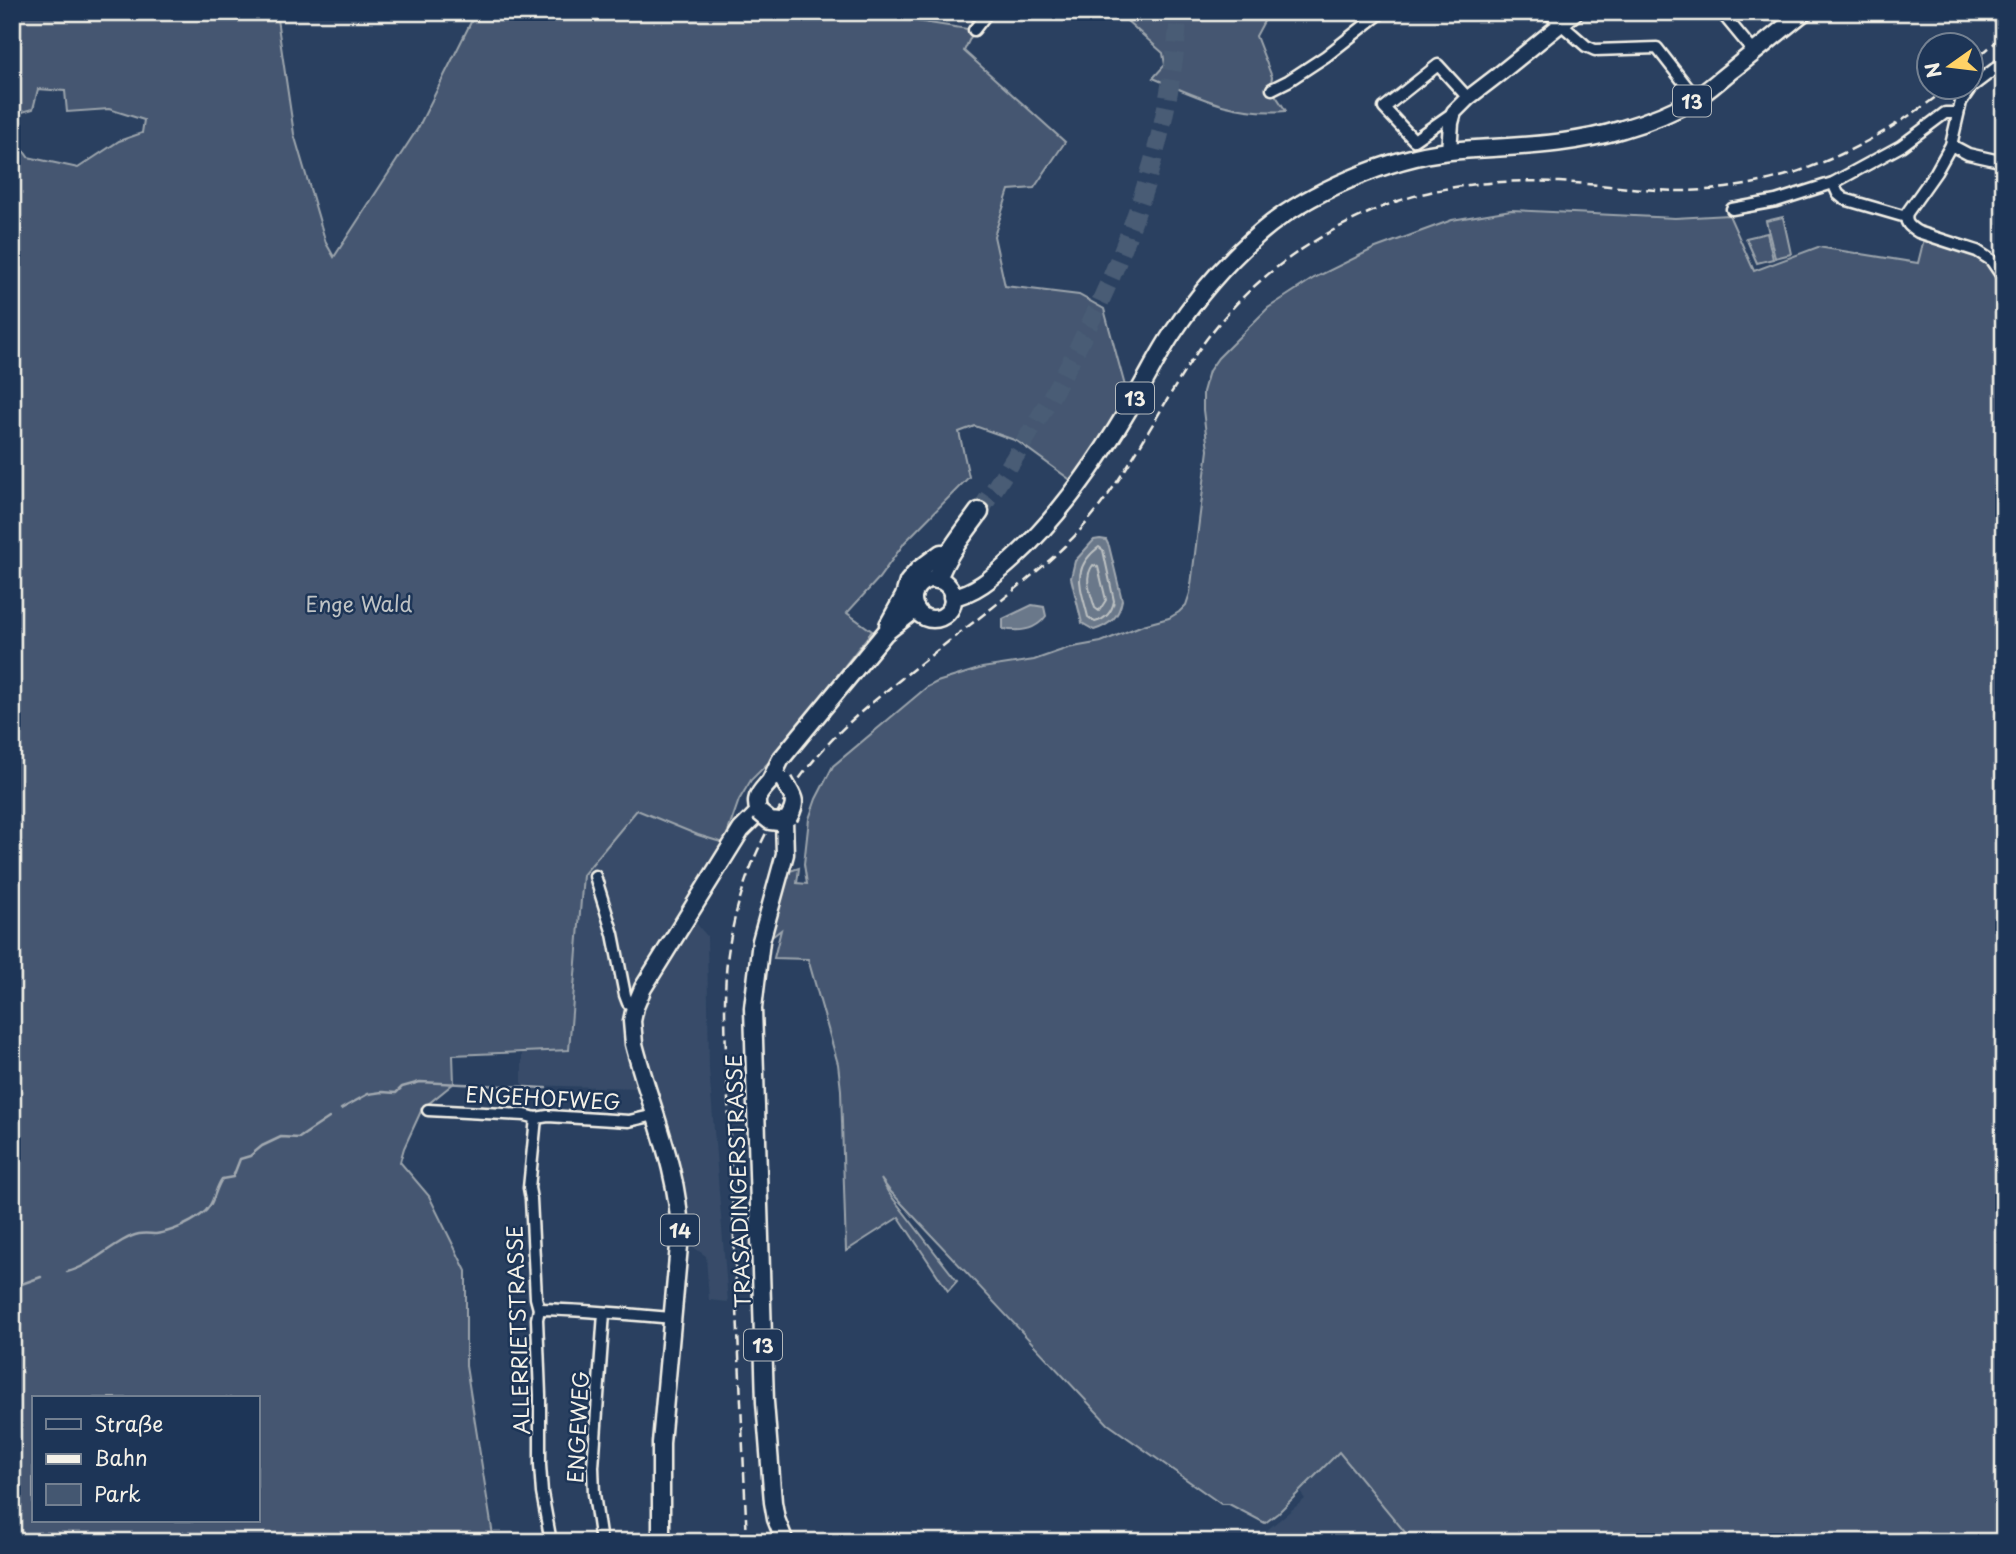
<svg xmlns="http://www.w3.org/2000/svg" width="2016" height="1554" viewBox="0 0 2016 1554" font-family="'Playpen Sans',sans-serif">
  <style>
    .built { fill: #374c69 }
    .green { fill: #445771; stroke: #9ca4ac; stroke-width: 2; fill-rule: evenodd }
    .water { fill: #6a788a; stroke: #a1a8b0; stroke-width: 2 }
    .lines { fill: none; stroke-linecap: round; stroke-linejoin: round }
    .shore { stroke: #bdc1c2; stroke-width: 2 }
    .stream { stroke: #a1a8b0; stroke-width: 2.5 }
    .highway-tunnel { stroke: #485b74; stroke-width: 18; stroke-dasharray: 18 9; stroke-linecap: butt }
    .street-casing { stroke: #f4f1e8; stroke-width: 15 }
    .secondary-casing { stroke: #f4f1e8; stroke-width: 19 }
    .primary-casing { stroke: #f4f1e8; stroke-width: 21 }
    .highway-casing { stroke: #f4f1e8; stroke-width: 23 }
    .street { stroke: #1d3557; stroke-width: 10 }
    .secondary { stroke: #1d3557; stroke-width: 14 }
    .primary { stroke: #1d3557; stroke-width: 16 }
    .highway { stroke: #1d3557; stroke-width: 18 }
    .rail { stroke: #f4f1e8; stroke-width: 2.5; stroke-dasharray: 10 5; stroke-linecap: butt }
    .primary-bridge-casing { stroke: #f4f1e8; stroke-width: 21; stroke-linecap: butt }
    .primary-bridge { stroke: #1d3557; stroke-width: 16 }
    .labels { text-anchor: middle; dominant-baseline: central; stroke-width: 5; stroke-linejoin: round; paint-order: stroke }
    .shield { fill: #1d3557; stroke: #b4b9bc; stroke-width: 2 }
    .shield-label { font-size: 19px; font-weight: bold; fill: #f4f1e8 }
    .park-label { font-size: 21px; fill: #bfc3c4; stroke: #1d3557 }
    .street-label { font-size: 21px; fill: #f4f1e8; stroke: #1d3557 }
  </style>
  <rect width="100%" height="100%" fill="#2a4060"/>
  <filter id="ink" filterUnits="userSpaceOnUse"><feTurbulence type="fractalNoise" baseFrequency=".0143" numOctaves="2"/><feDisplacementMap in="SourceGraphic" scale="14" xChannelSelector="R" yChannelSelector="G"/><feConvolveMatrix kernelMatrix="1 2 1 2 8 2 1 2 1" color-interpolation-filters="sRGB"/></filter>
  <g filter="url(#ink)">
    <!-- built -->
    <g class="built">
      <path d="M637,809L698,835L724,843L635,997L641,1088L522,1085V1052L569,1049L583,875Z"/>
      <path d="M694,921L707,936L709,1069L728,1302L709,1300L706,1256L689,1244L677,1163L642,1047L640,1031L648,999Z"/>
      <path d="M1339,1452L1413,1542H1259L1261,1535L1305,1499L1300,1492Z"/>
    </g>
    <!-- green -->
    <g class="green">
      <path d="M12,12H276L294,134L326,243L334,257L418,128L476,12H888L910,20L974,30L964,51L1065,142L1034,188L1009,190L994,236L1005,286L1079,295L1104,309L1128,397L1072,481L1017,441L975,426L959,432L969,477L905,542L879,578L847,613L872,631L770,761L751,780L739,800L724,843L698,835L637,810L583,875L569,1050L453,1055L454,1083L422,1109L404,1148L400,1162L429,1196L466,1271V1366L494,1542H12V134L28,157L78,168L119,141L142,133L144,120L109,109L67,112L65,91L38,89L33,109L12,115ZM33,1398H257V1521H33Z"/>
      <path d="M1117,12H1269L1256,36L1272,77L1270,87L1286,111C1233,115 1200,98 1153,78L1165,65L1163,53Z"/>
      <path d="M1511,210L1675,218L1729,215L1754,271L1818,247L1918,263L1924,239L1987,260L2004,276V1542H1413L1339,1452L1278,1513L1265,1523L1229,1504H1221L1108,1424L890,1191L881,1179L888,1192L957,1281L948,1291L899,1217L846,1251L841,1090L838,1064L808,959L774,958L781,930L773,936L771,929L790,871L799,868L797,883L807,884L804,864L809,819L816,799L833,766L927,687L937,682L982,668L1034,660L1068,648L1101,642L1143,625L1169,618L1179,612L1186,605L1190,593L1208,450L1203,410V392L1209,371L1218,358L1268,308L1314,278L1373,249L1452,220Z"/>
      <path d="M1783,217L1791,254L1775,258L1766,221Z"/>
      <path d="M1767,233L1773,259L1757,263L1746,238Z"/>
    </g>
    <!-- water -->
    <g class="water">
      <path d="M1100,539L1106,540L1109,546L1122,600C1119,617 1110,625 1094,630L1082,623L1071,578L1075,561L1094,540Z"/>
      <path d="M1032,605L1044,607L1046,616C1036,630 1019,632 1003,629V619Z"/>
    </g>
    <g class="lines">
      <!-- shore -->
      <g class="shore">
        <path d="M1099,547L1103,550L1114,601C1112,612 1106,619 1095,622L1088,617C1081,587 1070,569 1099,547Z"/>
        <path d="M1093,565L1098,567L1106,600L1099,611L1095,608C1091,594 1083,578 1093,565Z"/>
      </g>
      <!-- stream -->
      <g class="stream">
        <path d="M341,1109L368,1094L382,1092L396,1093L402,1087L420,1082L546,1088"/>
        <path d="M67,1272C93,1266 116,1239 139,1234C145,1233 151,1234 156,1234C171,1232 189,1224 201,1215C215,1205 214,1190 222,1179L233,1177L240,1159L250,1156L262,1146L281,1137L299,1138L329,1118"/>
        <path d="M16,1286L41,1277"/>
      </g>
      <!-- highway-tunnel -->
      <path class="highway-tunnel" d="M979,512C1080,363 1167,194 1179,12"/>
      <defs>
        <g id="street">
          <path d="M1547,12L1586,46L1595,50L1657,48L1696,98"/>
          <path d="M1721,12L1754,52"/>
          <path d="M974,30L988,12"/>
          <path d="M2004,62L1971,87L1961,102L1951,145L1936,172L1907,213C1904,223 1910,227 1918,232L1977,251L1991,260L2004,279"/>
          <path d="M1272,89L1288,81L1326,56L1382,12"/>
          <path d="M1454,112L1414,140L1384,108L1438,65L1468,98"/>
          <path d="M1951,145L1968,154L2004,162"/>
          <path d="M1833,183L1838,194L1844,199L1906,217"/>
          <path d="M1732,209L1776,201L1833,183L1901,146L1945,113H1958"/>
          <path d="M595,876L613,934L625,995L628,1003L635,1007"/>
          <path d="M428,1110L525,1115L536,1118L548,1116L629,1121L655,1115"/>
          <path d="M536,1118L529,1188L531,1199L536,1298L539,1309L537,1319L540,1395V1465L542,1493L551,1542"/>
          <path d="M539,1309C584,1310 627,1314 672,1318"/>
          <path d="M601,1542L594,1494L593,1467L604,1313"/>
        </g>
        <path id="secondary" d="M1449,151L1451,123L1454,112L1468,98L1498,75L1576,12"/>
        <g id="primary">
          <path d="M1999,12L2004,18"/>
          <circle cx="933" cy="599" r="20"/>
          <path d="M952,597C976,593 994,576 1012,560C1064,513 1105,451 1139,391C1150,372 1160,352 1172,334C1197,296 1227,261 1261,232C1306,193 1391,157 1450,151C1507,146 1567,147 1623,129C1647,122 1671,113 1693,100C1707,92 1719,80 1732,70C1756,51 1780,31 1804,12"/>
          <path d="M888,625L904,596L908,582L918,570L941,553"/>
          <path d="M784,820L785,854L761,941L753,1008L765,1402L773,1502L776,1519L785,1542"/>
          <path d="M661,1542V1443L680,1235C679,1169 650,1107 634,1044L632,1021L635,1007L643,988L741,830L759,812C753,797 761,792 770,781C774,774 777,766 781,759L885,633L916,609"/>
        </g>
        <path id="highway" d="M937,579C946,554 964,533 979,512"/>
      </defs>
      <!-- street casing -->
      <use href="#street" class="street-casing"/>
      <!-- secondary casing -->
      <use href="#secondary" class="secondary-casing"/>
      <!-- primary casing -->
      <use href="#primary" class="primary-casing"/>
      <!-- highway casing -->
      <use href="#highway" class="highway-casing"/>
      <!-- street -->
      <use href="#street" class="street"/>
      <!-- secondary -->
      <use href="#secondary" class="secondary"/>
      <!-- primary -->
      <use href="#primary" class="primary"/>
      <!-- highway -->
      <use href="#highway" class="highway"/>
      <!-- rail -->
      <g class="rail">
        <path d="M1970,64L2004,35"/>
        <path d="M747,1542L726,1053C725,1022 724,992 727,961C739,864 787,776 861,712C903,676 948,642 992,608C1023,583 1055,558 1082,528C1125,479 1153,420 1188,366C1234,293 1296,244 1375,210C1433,185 1496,179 1559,182C1601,184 1643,191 1685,191C1787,189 1869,148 1948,88"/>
      </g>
      <defs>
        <g id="primary-bridge">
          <path d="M784,781C792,796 799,800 789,817"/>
          <path d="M759,812L770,821L779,822"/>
        </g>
      </defs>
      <!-- primary-bridge casing -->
      <use href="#primary-bridge" class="primary-bridge-casing"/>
      <!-- primary-bridge -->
      <use href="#primary-bridge" class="primary-bridge"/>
    </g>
  </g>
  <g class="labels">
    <!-- shield labels -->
    <g class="shield">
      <rect x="1673" y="85.5" width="38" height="31" rx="5"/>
      <rect x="1116" y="382.5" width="38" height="31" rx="5"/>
      <rect x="661" y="1214.5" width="38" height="31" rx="5"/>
      <rect x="744" y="1329.5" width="38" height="31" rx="5"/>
    </g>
    <g class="shield-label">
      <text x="1692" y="101">13</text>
      <text x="1135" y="398">13</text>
      <text x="680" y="1230">14</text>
      <text x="763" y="1345">13</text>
    </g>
    <!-- park labels -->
    <g class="park-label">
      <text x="359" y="603">Enge Wald</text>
    </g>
    <!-- street labels -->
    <g class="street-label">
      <text transform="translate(543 1097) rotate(3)">ENGEHOFWEG</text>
      <text transform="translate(737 1181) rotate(-92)">TRASADINGERSTRASSE</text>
      <text transform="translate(517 1330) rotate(-92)">ALLERRIETSTRASSE</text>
      <text transform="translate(577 1427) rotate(-87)">ENGEWEG</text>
    </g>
  </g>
  <!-- margin -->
  <rect width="2016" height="1554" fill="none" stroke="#1d3557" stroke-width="42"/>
  <rect x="21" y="21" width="1974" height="1512" fill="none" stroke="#f4f1e8" stroke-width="2.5" filter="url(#ink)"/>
  <!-- legend -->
  <rect x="32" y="1396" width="228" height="126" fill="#1d3557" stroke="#738091" stroke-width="2"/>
  <rect x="46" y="1419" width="35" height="10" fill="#1d3557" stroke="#738091" stroke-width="2"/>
  <text x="94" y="1432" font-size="21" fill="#f4f1e8">Straße</text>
  <rect x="46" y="1454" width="35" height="10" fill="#f4f1e8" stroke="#738091" stroke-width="2"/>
  <text x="94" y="1466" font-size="21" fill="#f4f1e8">Bahn</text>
  <rect x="46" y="1484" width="35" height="21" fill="#445771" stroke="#738091" stroke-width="2"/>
  <text x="94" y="1502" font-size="21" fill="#f4f1e8">Park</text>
  <!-- north arrow -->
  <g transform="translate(1950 66) rotate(256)"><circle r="33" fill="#1d3557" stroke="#738091" stroke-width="2"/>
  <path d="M0-5L12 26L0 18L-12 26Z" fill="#ffd166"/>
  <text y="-10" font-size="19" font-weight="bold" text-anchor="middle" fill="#f4f1e8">N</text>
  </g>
</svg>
